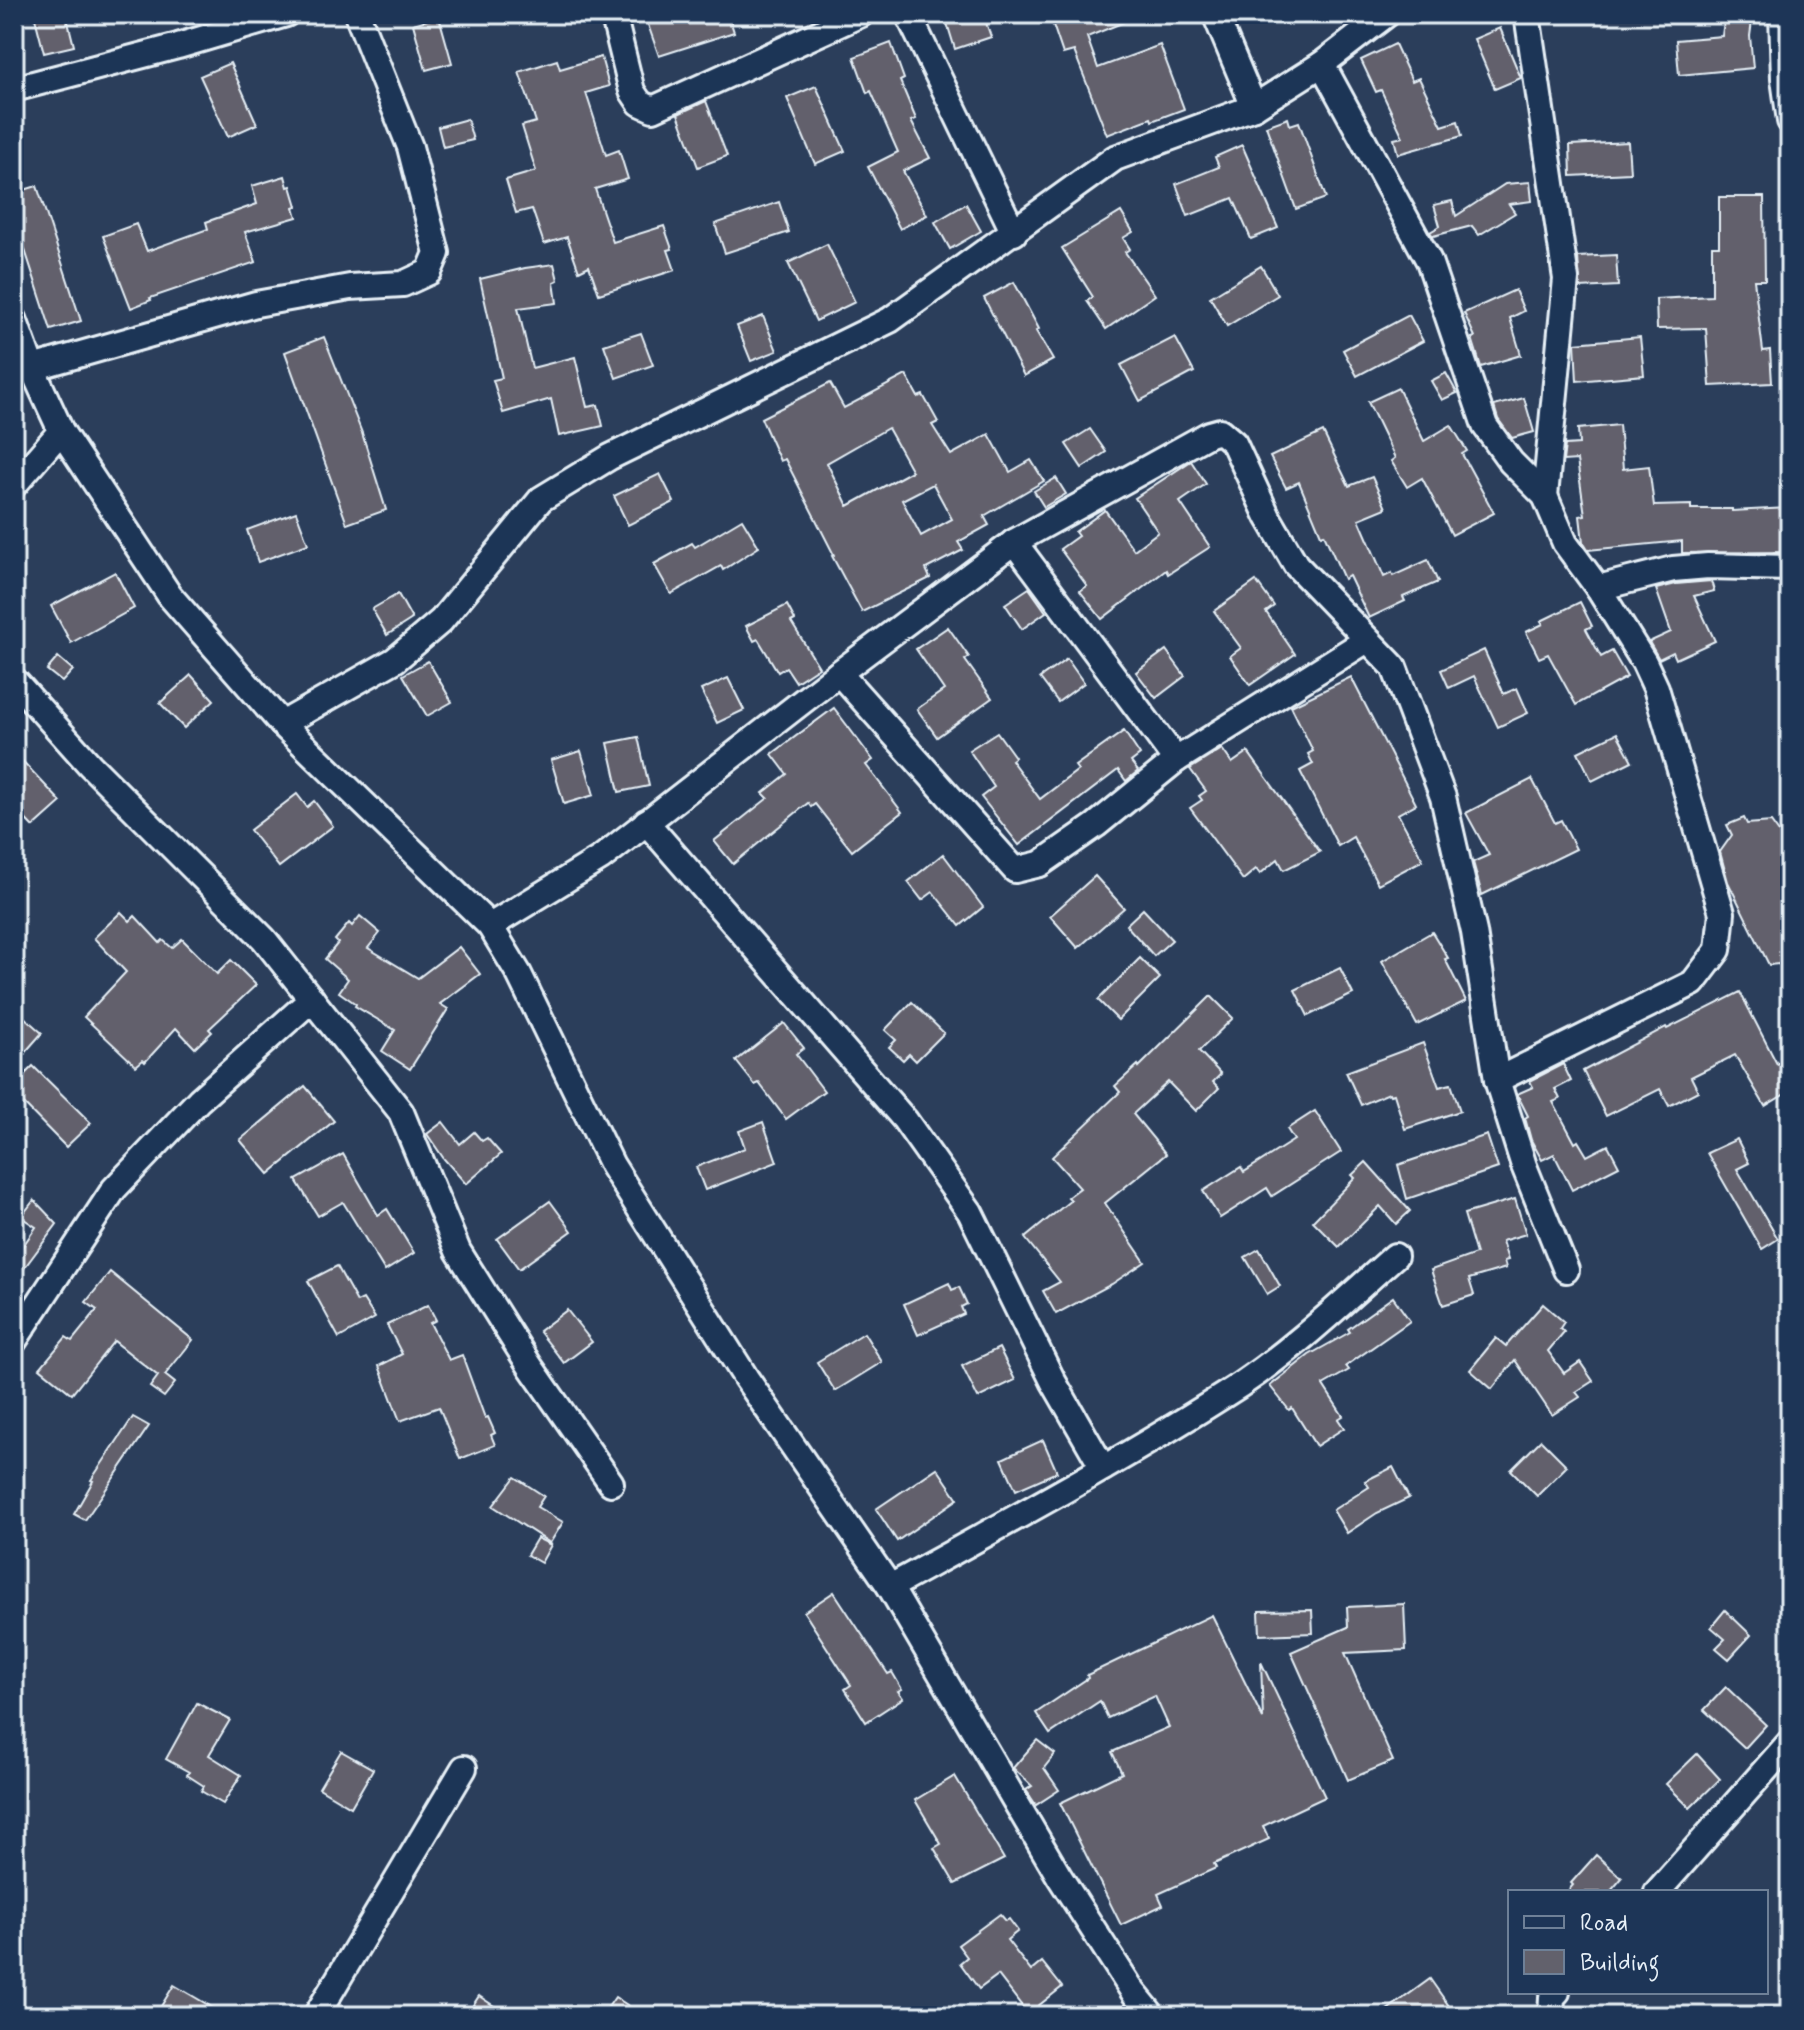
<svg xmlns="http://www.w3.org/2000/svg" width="1804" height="2030" viewBox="0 0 1804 2030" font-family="Mynerve,sans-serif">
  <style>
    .building { fill: #62616c; stroke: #e8f1f8; stroke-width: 2; fill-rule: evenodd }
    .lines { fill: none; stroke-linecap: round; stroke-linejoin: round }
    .minor-casing { stroke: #e8f1f8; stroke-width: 30 }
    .minor { stroke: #1d3557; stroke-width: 24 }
  </style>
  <rect width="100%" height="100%" fill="#2b3e5b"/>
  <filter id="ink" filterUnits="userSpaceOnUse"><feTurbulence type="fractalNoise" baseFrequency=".0125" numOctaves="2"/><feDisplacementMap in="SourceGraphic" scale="16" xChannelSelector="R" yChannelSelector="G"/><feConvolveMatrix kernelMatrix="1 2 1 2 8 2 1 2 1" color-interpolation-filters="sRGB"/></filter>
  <g filter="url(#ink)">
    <!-- building -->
    <g class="building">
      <path d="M34,14H66L74,46L44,53Z"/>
      <path d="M662,14H728L734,32L659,56L646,19Z"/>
      <path d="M965,14H983L991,37L955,49L946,20Z"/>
      <path d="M1066,14H1144L1087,37L1098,68L1160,45L1184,109L1152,121L1151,118L1107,135L1074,51L1063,54L1051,19Z"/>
      <path d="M1725,14H1753L1750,36L1753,68L1679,75L1676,40L1722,36Z"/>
      <path d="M439,17L452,63L426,70L413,24Z"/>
      <path d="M1500,28L1521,78L1495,89L1474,39Z"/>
      <path d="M891,43L904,79L900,81L916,119L911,121L930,158L903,171L927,215L900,229L868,167L898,152L871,91L867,93L854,57Z"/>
      <path d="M1395,44L1412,81L1419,78L1442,126L1458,121L1462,136L1398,154L1394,139L1403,137L1381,90L1376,92L1361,60Z"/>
      <path d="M601,57L609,86L586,93L606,155L619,150L628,179L595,189L613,242L664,226L672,249L668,250L675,270L599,294L589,266L579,271L567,237L544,244L532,209L516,213L506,180L536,171L522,126L536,122L519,72L557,60L560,69Z"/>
      <path d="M230,63L257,124L228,137L200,76Z"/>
      <path d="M816,86L845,151L815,164L787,98Z"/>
      <path d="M706,101L727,156L698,167L678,114Z"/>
      <path d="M1288,118L1290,125L1299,122L1326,198L1296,209L1266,126Z"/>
      <path d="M467,119L473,140L443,147L438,127Z"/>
      <path d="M1628,142L1630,173L1571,176L1570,145Z"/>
      <path d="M1242,145L1278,228L1251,239L1233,198L1188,216L1176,184L1219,167L1215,157Z"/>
      <path d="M285,176L288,187L291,186L297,206L294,207L297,217L245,232L256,262L150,298L151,300L131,308L103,236L136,224L147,251L208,229L206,222L257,204L252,186Z"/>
      <path d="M1530,182L1532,201L1509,204L1515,213L1479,235L1472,226L1433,236L1430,232L1440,226L1434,205L1452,201L1456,216L1505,184Z"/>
      <path d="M37,186L81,321L51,330L14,216V193Z"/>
      <path d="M1719,197H1764L1765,280H1754L1763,351L1770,350L1772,383L1710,386L1706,328L1657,329L1656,299L1712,296V246H1719Z"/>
      <path d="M779,202L789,232L725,253L715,224Z"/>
      <path d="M966,204L981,231L950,249L935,222Z"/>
      <path d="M1121,212L1133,232L1123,238L1130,249L1125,252L1155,295L1106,329L1087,301L1093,297L1062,248Z"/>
      <path d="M827,244L855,302L816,321L788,263Z"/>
      <path d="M1616,255L1618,286L1580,288L1578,257Z"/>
      <path d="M554,264L558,280L554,282L557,303L518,308L532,368L575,357L587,407L598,405L603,426L559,436L551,399L503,413L493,380L502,378L480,279L525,268Z"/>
      <path d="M1261,266L1278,295L1227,326L1210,297Z"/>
      <path d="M1014,282L1039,329L1036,331L1053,360L1024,376L984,298Z"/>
      <path d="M1515,290L1524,311L1510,318L1521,355L1481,367L1472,338L1475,337L1464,313Z"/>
      <path d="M1409,315L1423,341L1357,376L1343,350Z"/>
      <path d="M763,316L777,351L751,361L737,326Z"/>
      <path d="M641,333L653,365L616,378L604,345Z"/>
      <path d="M324,337L362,433L386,510L347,524L285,352Z"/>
      <path d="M1175,337L1194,372L1140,401L1121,365Z"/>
      <path d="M1640,337L1644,375L1577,381L1575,343Z"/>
      <path d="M1446,373L1457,393L1442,400L1431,381Z"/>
      <path d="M906,375L918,397L923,395L938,422L932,425L951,455L989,434L1010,472L1031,460L1044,481L984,516L989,525L958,542L963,550L926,569L930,578L862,612L832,556L834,555L785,459L780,461L761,418L830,383L844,408ZM888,428L912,471L848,506L827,463ZM933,484L952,519L921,536L902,500Z"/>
      <path d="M1398,388L1424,441L1451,425L1467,451L1462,454L1494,513L1452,535L1422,478L1407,487L1391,461L1395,458L1368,402Z"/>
      <path d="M1524,398L1534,432L1512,438L1498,419L1494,406Z"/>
      <path d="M1619,425L1623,469L1649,466L1654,506L1691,505V509H1732V511L1790,508V552L1682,553V541L1588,550L1583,542L1580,516L1585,515L1577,460L1563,461L1565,445L1579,444L1578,429Z"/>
      <path d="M1090,429L1106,452L1082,468L1066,444Z"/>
      <path d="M1323,432L1349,486L1372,477L1386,508L1359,519L1384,577L1392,573L1393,576L1428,560L1438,582L1403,597L1405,601L1369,618L1349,576L1344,579L1324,534L1321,535L1299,482L1286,488L1270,457Z"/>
      <path d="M1191,461L1206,484L1180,502L1210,547L1168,574L1166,570L1102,619L1080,591L1087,586L1060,549L1078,536L1075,532L1105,510L1134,550L1158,532L1135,498Z"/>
      <path d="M660,474L674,502L628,525L614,496Z"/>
      <path d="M1056,478L1066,494L1044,507L1034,491Z"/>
      <path d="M296,512L308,544L258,562L247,530Z"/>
      <path d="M742,519L759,547L723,570L721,566L671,594L654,564L692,543L695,547Z"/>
      <path d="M115,572L134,608L71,643L51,606Z"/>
      <path d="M1256,581L1274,606L1266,612L1295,654L1250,685L1230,656L1241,648L1214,611Z"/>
      <path d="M1711,581L1714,591L1694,596L1715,641L1676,659L1673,652L1659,659L1649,642L1671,632L1656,589L1676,584Z"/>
      <path d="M1029,588L1046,612L1022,629L1005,604Z"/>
      <path d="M398,594L412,619L387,635L372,609Z"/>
      <path d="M1580,602L1592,626L1586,629L1601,657L1612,651L1627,677L1576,705L1548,654L1539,658L1526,632L1543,624L1541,621Z"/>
      <path d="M787,605L795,620L791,622L819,667L796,682L786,667L778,672L758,639L754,641L746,626Z"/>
      <path d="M948,627L969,657L965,660L992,698L937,737L917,709L944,690L916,649Z"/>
      <path d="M1166,650L1185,676L1156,698L1136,672Z"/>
      <path d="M1484,650L1504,694L1517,688L1528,713L1498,727L1474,676L1449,688L1441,670Z"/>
      <path d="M58,657L73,670L62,682L47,670Z"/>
      <path d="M1067,659L1084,683L1058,702L1040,678Z"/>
      <path d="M428,661L452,702L427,716L403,675Z"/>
      <path d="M191,675L214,700L184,728L160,703Z"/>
      <path d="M1351,677L1416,804L1398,814L1423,860L1378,884L1353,837L1338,846L1300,771L1313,764L1308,754L1313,751L1291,706Z"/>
      <path d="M728,678L744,710L717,723L701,690Z"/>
      <path d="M834,708L873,760L866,765L902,812L852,851L815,804L811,807L808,803L733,864L714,841L768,798L763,793L787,774L772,754Z"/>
      <path d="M1124,731L1140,755L1131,762L1138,771L1126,781L1118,770L1019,845L981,797L994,787L969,750L997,732L1015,757L1011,760L1040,799L1078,770L1075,766Z"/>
      <path d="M1617,733L1632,761L1592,781L1578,752Z"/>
      <path d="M638,737L649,786L619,792L608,743Z"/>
      <path d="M1222,749L1232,763L1248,752L1320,852L1284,870L1278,859L1260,874L1256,869L1243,880L1190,808L1202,800L1199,796L1206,791L1190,769Z"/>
      <path d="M581,751L594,795L564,804L551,760Z"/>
      <path d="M14,752L61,802L33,827L14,807Z"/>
      <path d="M1532,779L1555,823L1561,820L1576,849L1482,895L1473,862L1489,855L1466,813Z"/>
      <path d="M297,794L307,807L314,801L333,826L279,867L250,830Z"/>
      <path d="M1744,818L1747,824L1771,822L1790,848V963L1769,965L1728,882L1720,852L1732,835L1727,825Z"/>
      <path d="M943,854L983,907L960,926L933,892L922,900L908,882Z"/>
      <path d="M1095,876L1124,908L1078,948L1050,916Z"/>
      <path d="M1143,909L1172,940L1154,956L1126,925Z"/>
      <path d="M121,912L130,921L135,916L160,943L163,940L172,948L182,939L217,974L231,960L256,985L209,1029L212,1032L195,1048L176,1028L145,1062L143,1060L136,1066L84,1017L126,972L94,938Z"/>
      <path d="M360,916L380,933L368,948L418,978L459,947L480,974L440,1004L448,1009L410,1069L382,1051L395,1030L355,1006L356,1004L339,992L348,979L325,959L338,943L335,940L349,923L352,926Z"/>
      <path d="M1432,932L1448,958L1445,959L1466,1001L1417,1025L1382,961Z"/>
      <path d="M1140,958L1160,978L1118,1020L1098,1000Z"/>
      <path d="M1340,968L1353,994L1308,1016L1295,990Z"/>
      <path d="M1740,992L1777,1064L1790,1056V1091L1765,1106L1735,1055L1691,1077L1698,1091L1669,1106L1660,1089L1606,1116L1583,1071L1666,1027L1667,1029Z"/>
      <path d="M1211,996L1233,1018L1199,1051L1221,1074L1213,1082L1219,1088L1196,1111L1168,1082L1133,1114L1166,1154L1105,1203L1145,1262L1112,1284L1056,1314L1043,1291L1060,1282L1025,1238L1071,1200L1068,1197L1080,1188L1052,1157L1120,1092L1115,1086L1138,1065L1139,1067Z"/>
      <path d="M912,1002L944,1033L916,1061L909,1054L903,1060L889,1047L896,1040L885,1030Z"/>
      <path d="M14,1008L42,1033L14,1065Z"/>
      <path d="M784,1023L804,1048L796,1054L824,1091L786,1119L759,1083L755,1085L736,1061Z"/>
      <path d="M1423,1043L1439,1087L1451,1084L1460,1111L1405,1129L1394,1094L1390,1095L1389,1093L1361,1105L1346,1072Z"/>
      <path d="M1563,1064L1571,1081L1555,1089L1560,1099L1553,1102L1575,1143L1578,1141L1587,1156L1608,1145L1619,1166L1572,1190L1554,1154L1542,1160L1531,1140L1525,1118L1528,1116L1517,1094L1533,1087L1530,1081Z"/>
      <path d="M33,1066L91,1123L66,1147L14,1094V1085Z"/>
      <path d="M305,1086L334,1121L269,1174L240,1140Z"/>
      <path d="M1315,1111L1341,1152L1272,1196L1267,1188L1220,1218L1203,1191L1241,1167L1244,1172L1294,1140L1287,1129Z"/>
      <path d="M443,1122L460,1144L474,1132L482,1141L487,1138L501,1154L466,1184L444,1159L427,1134Z"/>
      <path d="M763,1122L777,1162L705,1190L696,1167L745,1148L739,1131Z"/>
      <path d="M1487,1135L1498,1168L1407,1199L1398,1165Z"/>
      <path d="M1737,1139L1749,1163L1737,1169L1778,1239L1762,1249L1707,1153Z"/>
      <path d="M343,1154L378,1215L387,1209L414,1253L385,1271L343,1202L318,1216L296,1180Z"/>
      <path d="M1366,1162L1410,1211L1396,1224L1380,1206L1339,1247L1313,1221L1355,1178L1352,1175Z"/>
      <path d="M1515,1199L1526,1234L1502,1241L1508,1260L1504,1261L1506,1268L1469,1279L1474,1295L1443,1305L1431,1270L1476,1254L1464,1214Z"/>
      <path d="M34,1200L57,1224L22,1271L14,1266V1259L36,1227L21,1217Z"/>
      <path d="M550,1201L572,1231L519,1269L497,1239Z"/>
      <path d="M1259,1249L1280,1286L1267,1294L1245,1257Z"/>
      <path d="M337,1266L357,1302L363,1299L375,1318L339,1338L308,1281Z"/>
      <path d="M110,1272L193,1340L165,1375L175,1383L164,1397L150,1387L158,1376L114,1341L72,1394L40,1368L66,1337L72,1341L97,1310L86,1302Z"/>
      <path d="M949,1283L952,1290L959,1287L967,1304L961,1307L964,1314L918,1335L904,1304Z"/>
      <path d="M1393,1297L1410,1321L1346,1366L1349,1370L1323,1385L1343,1416L1338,1419L1344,1428L1316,1446L1292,1408L1289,1410L1270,1386L1309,1355L1350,1332L1348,1329Z"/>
      <path d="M1543,1304L1564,1322L1560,1328L1564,1332L1548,1351L1564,1373L1580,1362L1593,1381L1576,1392L1580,1397L1552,1415L1515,1360L1492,1389L1470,1370L1496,1338L1506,1346Z"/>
      <path d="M428,1305L436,1320L430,1323L449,1360L462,1355L485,1418L488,1417L495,1433L491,1435L495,1445L460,1459L439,1407L400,1421L379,1366L402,1354L387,1325Z"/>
      <path d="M567,1310L592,1342L564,1363L539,1331Z"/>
      <path d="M864,1333L882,1362L835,1391L817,1362Z"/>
      <path d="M999,1348L1015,1380L978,1398L962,1366Z"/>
      <path d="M133,1417L149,1426L85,1520L74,1514L93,1481L91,1480Z"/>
      <path d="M1043,1440L1057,1472L1016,1490L1002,1459Z"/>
      <path d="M1541,1440L1567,1466L1537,1496L1511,1470Z"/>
      <path d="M1393,1467L1409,1498L1377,1513L1347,1533L1333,1510L1369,1487L1365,1481Z"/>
      <path d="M937,1468L958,1499L897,1541L876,1509Z"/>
      <path d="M515,1477L544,1496L537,1507L563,1522L550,1543L493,1506Z"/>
      <path d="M537,1538L551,1545L541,1563L527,1555Z"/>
      <path d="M834,1592L888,1674L892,1672L902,1689L898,1691L903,1698L866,1722L845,1689L851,1685L804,1612Z"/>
      <path d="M1404,1604L1406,1650L1345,1653L1393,1761L1348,1780L1291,1652L1348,1627L1347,1607Z"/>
      <path d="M1312,1610L1313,1633L1260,1635L1259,1611Z"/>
      <path d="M1725,1610L1751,1635L1729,1659L1716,1648L1725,1639L1711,1627Z"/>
      <path d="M1212,1615L1263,1719L1261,1662L1325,1797L1263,1826L1269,1839L1214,1864L1216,1868L1158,1894L1163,1905L1121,1925L1060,1803L1122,1773L1112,1752L1169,1727L1155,1696L1108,1718L1100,1701L1050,1734L1036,1713L1088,1678L1087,1675Z"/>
      <path d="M1726,1687L1766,1725L1745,1748L1704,1710Z"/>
      <path d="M197,1703L230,1720L209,1755L241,1775L223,1804L201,1791L204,1786L187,1775L189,1772L166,1759Z"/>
      <path d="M1037,1740L1055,1754L1044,1768L1059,1790L1036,1805L1026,1790L1032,1786L1013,1768Z"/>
      <path d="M341,1751L373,1769L351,1807L319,1788Z"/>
      <path d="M1697,1754L1720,1779L1690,1808L1666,1784Z"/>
      <path d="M955,1776L1004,1859L955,1884L934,1848L941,1844L915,1800Z"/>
      <path d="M1596,1855L1622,1878L1610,1892H1567L1573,1885L1571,1883Z"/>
      <path d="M1000,1914L1006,1921L1009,1919L1018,1931L1007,1940L1031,1971L1042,1962L1062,1987L1028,2014L998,1975L979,1989L960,1963L967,1957L958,1945Z"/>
      <path d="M1430,1979L1449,2006L1435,2016H1379Z"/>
      <path d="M174,1985L227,2016H155Z"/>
      <path d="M479,1996L509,2016H466Z"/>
      <path d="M615,1997L644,2016H602Z"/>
    </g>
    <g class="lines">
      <defs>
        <g id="minor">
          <path d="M613,14L632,91L640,103L653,109L861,14"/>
          <path d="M908,14L1014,233"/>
          <path d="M1215,14L1254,107"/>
          <path d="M1527,14L1566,279L1545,496"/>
          <path d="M1782,14L1784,79L1790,121"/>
          <path d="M1322,64L1429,261L1485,426L1511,462L1545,496L1565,543L1598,588L1644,662L1656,688L1722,913L1718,950L1693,983L1497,1080"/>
          <path d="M14,89L178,46L286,14"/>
          <path d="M14,319L32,368L61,431L170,596L282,724L490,926L519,974L612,1165L746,1378L890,1587L1059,1876L1134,1993L1153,2016"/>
          <path d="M32,368L256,304L350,287L403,284L429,272L437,253L410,147L357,14"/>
          <path d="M14,485L61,431"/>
          <path d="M1014,542L1176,760"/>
          <path d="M1598,588L1673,569L1708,566L1790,568"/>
          <path d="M839,673L1015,870L1040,864L1096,825L1176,760L1367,640"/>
          <path d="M14,680L90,765L264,939L401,1112L458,1251L530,1366L611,1483"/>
          <path d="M282,724L395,660L441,621L541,499L610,457L890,320L1115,158L1254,107L1322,64L1387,14"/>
          <path d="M646,822L905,1120L970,1212L1053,1381L1103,1468"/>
          <path d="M490,926L601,858L839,673L1014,542L1209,434L1220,431L1234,443L1268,517L1296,565L1394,667L1443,797L1474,932L1497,1080L1524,1166L1566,1270"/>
          <path d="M14,1341L114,1189L199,1100L312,999"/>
          <path d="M890,1587C1008,1522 1127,1458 1240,1385C1295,1348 1345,1300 1395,1256"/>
          <path d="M1657,1892L1790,1742"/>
          <path d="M316,2016L464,1768"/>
          <path d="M1551,2016L1552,1997L1557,1992"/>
        </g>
      </defs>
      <!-- minor casing -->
      <use href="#minor" class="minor-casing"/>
      <!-- minor -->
      <use href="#minor" class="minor"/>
    </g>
  </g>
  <!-- margin -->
  <rect width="1804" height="2030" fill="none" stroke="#1d3557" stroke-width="48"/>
  <rect x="24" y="24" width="1756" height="1982" fill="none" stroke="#e8f1f8" stroke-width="3" filter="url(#ink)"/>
  <!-- legend -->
  <rect x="1508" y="1890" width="260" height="104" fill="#1d3557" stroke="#6e8097" stroke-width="2"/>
  <rect x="1524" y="1916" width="40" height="12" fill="#1d3557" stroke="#6e8097" stroke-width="2"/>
  <text x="1580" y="1930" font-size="24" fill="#e8f1f8">Road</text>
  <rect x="1524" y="1950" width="40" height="24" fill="#62616c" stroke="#6e8097" stroke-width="2"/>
  <text x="1580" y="1970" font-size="24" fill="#e8f1f8">Building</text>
</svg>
